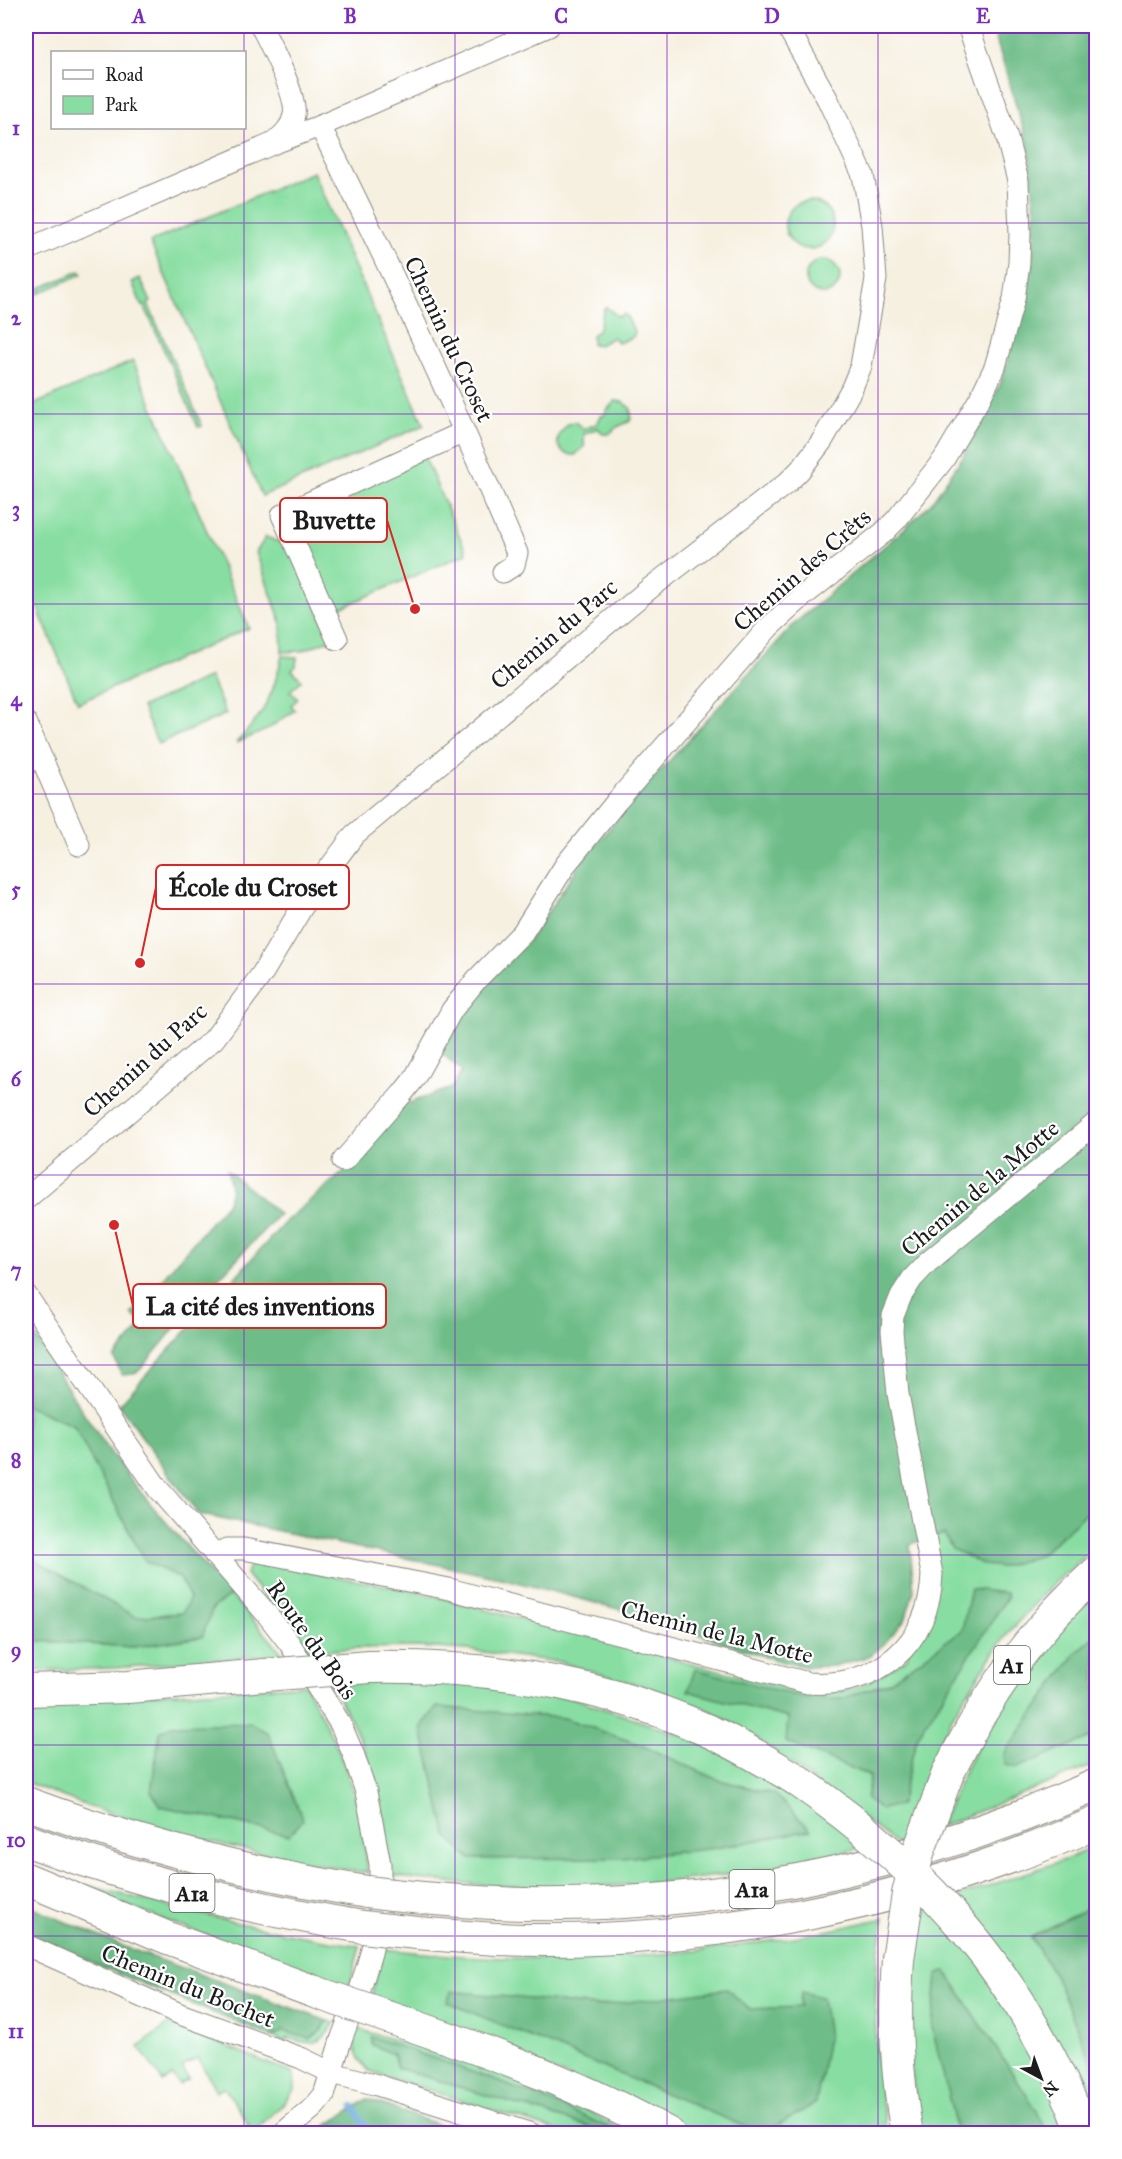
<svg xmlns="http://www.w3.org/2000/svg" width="1122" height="2159" viewBox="0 0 1122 2159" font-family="'IM FELL Great Primer',serif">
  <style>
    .green { fill: #88dea2; stroke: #527d5f; stroke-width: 1.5 }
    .forest { fill: #6ebd88; stroke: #456c52; stroke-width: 1.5 }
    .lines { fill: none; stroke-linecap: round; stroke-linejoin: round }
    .stream { stroke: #65a7d9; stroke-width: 6 }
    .minor-casing { stroke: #89867e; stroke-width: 23 }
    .highway-casing { stroke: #89867e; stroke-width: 34 }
    .minor { stroke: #fff; stroke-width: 21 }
    .highway { stroke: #fff; stroke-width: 32 }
    .highway-bridge-casing { stroke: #89867e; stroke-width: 34; stroke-linecap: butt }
    .highway-bridge { stroke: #fff; stroke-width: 32 }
    .grid { fill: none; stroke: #7b2cbf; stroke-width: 1.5; stroke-opacity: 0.55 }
    .labels { text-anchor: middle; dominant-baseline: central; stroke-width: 4.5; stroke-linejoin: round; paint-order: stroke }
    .shield { fill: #fff; stroke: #606060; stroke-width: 1.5 }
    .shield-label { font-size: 22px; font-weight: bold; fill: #1c1c1c }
    .street-label { font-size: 24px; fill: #1c1c1c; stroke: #fff }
    .leader { fill: none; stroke: #d62828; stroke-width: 2 }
    .callout-dot { fill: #d62828; stroke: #fff; stroke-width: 2 }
    .callout { fill: #fff; stroke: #d62828; stroke-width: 2 }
    .callout-label { font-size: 26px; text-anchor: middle; font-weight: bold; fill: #1c1c1c }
    .neatline { fill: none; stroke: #7b2cbf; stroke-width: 2 }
    .grid-label { font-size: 20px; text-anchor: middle; font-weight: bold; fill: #7b2cbf }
  </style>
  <rect width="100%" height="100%" fill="#fff"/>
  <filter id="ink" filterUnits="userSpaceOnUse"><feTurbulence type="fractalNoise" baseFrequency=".0167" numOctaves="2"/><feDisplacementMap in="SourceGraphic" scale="12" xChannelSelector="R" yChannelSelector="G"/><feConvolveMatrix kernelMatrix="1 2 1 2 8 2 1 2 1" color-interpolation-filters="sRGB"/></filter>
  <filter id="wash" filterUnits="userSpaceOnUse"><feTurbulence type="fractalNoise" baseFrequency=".008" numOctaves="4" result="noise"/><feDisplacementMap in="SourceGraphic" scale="24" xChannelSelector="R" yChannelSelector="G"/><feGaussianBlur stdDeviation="1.35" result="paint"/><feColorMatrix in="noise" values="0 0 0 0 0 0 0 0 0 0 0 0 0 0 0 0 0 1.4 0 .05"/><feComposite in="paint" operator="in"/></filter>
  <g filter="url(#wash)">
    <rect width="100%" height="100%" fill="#f6f0e0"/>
    <!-- green -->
    <g class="green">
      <path d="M313,172L424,425L262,496L150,242Z"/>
      <circle cx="809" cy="225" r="24"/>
      <circle cx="823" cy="277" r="17"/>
      <path d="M80,271L82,274L26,299V294Z"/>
      <path d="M140,278L151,302L148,304L202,426L198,427L144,305L142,306L132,282Z"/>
      <path d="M606,307L619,317L623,314L626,315L635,333L633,337L618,343L614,337L599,345L592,344V335L598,331L604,309Z"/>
      <path d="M133,361L249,628L78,703L26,581V408Z"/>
      <path d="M615,401L623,402L631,409V419L628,422L617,427L609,434H603L598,428L584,434V447L575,455C564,455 554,448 559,436C561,431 565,428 568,424L576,422L583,429L597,424L601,416L605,415L606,411Z"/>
      <path d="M424,456L467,553L331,612L292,517Z"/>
      <path d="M266,537L291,547L331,639L302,651L282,652L281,622L256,552Z"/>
      <path d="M282,656L297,657L296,666L292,670L302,680L290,691L298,699L291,705L295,710L266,730L236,743C265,713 273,696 282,656Z"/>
      <path d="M210,677L226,714L158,744L142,707Z"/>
      <path d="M26,1405L74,1426L145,1561L180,1578L190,1598L182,1613L136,1617L26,1604Z"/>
      <path d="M1096,1504V1547L1052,1585L1007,1634L956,1710L933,1756L901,1847L748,1732L711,1711L659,1691L560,1662L468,1650L418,1647L357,1648L309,1652L246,1574L248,1568L255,1562L410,1590L798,1691C809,1692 820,1694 831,1693C861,1692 883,1673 907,1658L931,1538L944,1534L1039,1556Z"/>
      <path d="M1096,1592V1764L939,1827C957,1788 974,1748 996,1711C1022,1667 1061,1630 1096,1592Z"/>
      <path d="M231,1595L283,1654L115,1668L26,1671V1640L134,1647L213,1608Z"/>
      <path d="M447,1679L576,1699L692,1739L737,1761L788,1791L867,1846C749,1877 624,1891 502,1886C464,1884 426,1880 389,1876C387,1803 369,1744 329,1683Z"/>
      <path d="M305,1685C327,1725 348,1764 358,1809C363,1830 365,1852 368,1873C278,1859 190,1839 103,1811C77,1803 51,1792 26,1782V1702Z"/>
      <path d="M1096,1845V2133H921L908,2049L910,1966L918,1910L1070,1858Z"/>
      <path d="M86,1885C177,1909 267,1932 360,1946L349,1989L84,1890Z"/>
      <path d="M884,1918C881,1939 876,1961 876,1982C874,2032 877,2085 888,2133H695L671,2119L371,1997L384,1949C513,1964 647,1961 776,1940C812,1935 848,1926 884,1918Z"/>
      <path d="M328,2021L335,2023C320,2047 313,2045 287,2038L286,2042L272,2037L284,2031L309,2039L320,2032Z"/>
      <path d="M170,2023L294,2074L295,2089L281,2106L253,2133H235L249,2125L224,2087L216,2091L198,2058L182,2067L189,2079L179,2085L173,2076L163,2082L139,2047Z"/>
      <path d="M355,2028L470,2063L588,2111L629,2133H564L367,2070C355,2055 353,2048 355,2028Z"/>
    </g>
    <!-- forest -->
    <g class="forest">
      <path d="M992,26H1096V1504L1039,1556L1001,1567L984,1565L952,1549L944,1534L910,1544L914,1591L905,1620L884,1644L870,1656L834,1666L807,1667L779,1661L641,1615L505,1579L198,1514L119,1405L287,1220L347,1169L403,1105L452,1088L462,1071L439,1051L479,991L528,941L583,860L629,805L794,624L904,529L931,503L964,455L1000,385L1019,321L1032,266L1035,211L1028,144Z"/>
      <path d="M227,1170L279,1214L199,1299L140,1370L133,1374L122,1375L114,1358L143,1324L132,1314L228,1202L231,1188Z"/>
      <path d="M26,1321C59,1374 91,1428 129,1477C161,1519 196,1556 231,1595L213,1608L202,1637L134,1647L26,1640V1555L136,1617L182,1613L190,1598L180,1578L145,1561L74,1426L26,1405Z"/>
      <path d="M971,1589L1006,1593L1008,1596L917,1737L900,1805L881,1809L866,1799L870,1776L786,1742L788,1718L688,1691L695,1669L806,1698L841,1699L889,1682L962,1630Z"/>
      <path d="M1096,1635V1735L1017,1768L1005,1765L1004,1754L1076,1653Z"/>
      <path d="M437,1707L564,1718L641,1745L719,1780L774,1794L811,1830L716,1848L622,1858L470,1859L447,1836L421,1727Z"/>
      <path d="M251,1723L268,1733L303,1820L289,1835L161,1806L151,1791L160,1732L171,1725Z"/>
      <path d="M1096,1904V2073L1057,1980L1031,1937Z"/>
      <path d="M26,1905L117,1944L327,2021L320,2032L309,2039L284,2031L272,2037L90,1962L26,1932Z"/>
      <path d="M946,1971L1037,2111L1047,2133H957L932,2027L937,1975Z"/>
      <path d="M727,1989L749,2009L800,2007L801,1992L822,1997L828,2037L816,2103L764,2133H760L447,2002L451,1991L598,2006Z"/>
      <path d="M372,2037C456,2066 540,2094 620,2133H600L586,2126L397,2068L393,2054L372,2045Z"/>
      <path d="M367,2099L461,2133H315Z"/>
    </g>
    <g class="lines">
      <!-- stream -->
      <path class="stream" d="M353,2106L370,2134"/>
    </g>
  </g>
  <g filter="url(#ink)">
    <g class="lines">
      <defs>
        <g id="minor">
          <path d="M261,26C270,44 298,97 294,115C292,127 283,135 275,142"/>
          <path d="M320,126C390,266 456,409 517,553L514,565L503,572"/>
          <path d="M26,250L272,144L320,126L549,26"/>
          <path d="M337,639L282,515L464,432"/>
          <path d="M26,722L79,845"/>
          <path d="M343,1161L402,1094L414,1079L452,1010L477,979L523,932L566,864L617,801L769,627L803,596L883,533L896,520L944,459L980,398L995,367L1014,299L1019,263L1020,234L1018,181L1006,134L968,26"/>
          <path d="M26,1199L214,1039L262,974L310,894L354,835L649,589L787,483L800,470L822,441L851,390L861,366L876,279L872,226L863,175L828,100L787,26"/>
          <path d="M26,1295L158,1489L266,1613L290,1644L341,1725L354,1756L366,1792L373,1827L380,1864V1911L371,1953L360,1990L342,2037L324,2095L314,2107L282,2134"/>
          <path d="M215,1555L227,1549H244L449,1589L808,1683C878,1688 930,1644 932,1574L898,1394L892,1331L893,1316L901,1296L912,1279L927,1263L1096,1123"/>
          <path d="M26,1945L180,2014L301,2058L332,2073L374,2084L532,2134"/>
        </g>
        <g id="highway">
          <path d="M370,1667C488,1665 606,1683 713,1733C741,1746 767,1762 794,1778"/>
          <path d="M26,1690L128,1687L264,1675"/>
          <path d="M948,1773C985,1698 1032,1629 1096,1573"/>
          <path d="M26,1803C139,1845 247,1873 367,1892"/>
          <path d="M26,1840C135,1881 248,1908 363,1927"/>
          <path d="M26,1879L168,1938L315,1992"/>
          <path d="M392,1895C449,1901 506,1905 564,1904C748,1902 929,1860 1096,1785"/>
          <path d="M388,1930C425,1934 461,1937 497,1939C703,1947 908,1905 1096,1823"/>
          <path d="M898,1959C894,2021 896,2072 907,2134"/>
          <path d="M405,2023C495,2054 585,2087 669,2134"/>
        </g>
      </defs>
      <!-- minor casing -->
      <use href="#minor" class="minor-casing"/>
      <!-- highway casing -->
      <use href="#highway" class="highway-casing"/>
      <!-- minor -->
      <use href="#minor" class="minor"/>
      <!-- highway -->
      <use href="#highway" class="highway"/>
      <defs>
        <g id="highway-bridge">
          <path d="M264,1675L370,1667"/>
          <path d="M794,1778C929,1870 1025,1979 1084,2134"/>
          <path d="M367,1892L392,1895"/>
          <path d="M363,1927L388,1930"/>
          <path d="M898,1959L908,1894L918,1853L948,1773"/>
          <path d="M315,1992L405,2023"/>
        </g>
      </defs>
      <!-- highway-bridge casing -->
      <use href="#highway-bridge" class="highway-bridge-casing"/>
      <!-- highway-bridge -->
      <use href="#highway-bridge" class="highway-bridge"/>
    </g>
  </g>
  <!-- grid -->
  <path class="grid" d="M244,26V52M455,26V2134M667,26V2134M878,26V2134M244,128V2134M26,223H1096M26,414H1096M26,604H1096M26,794H1096M26,984H1096M26,1175H1096M26,1365H1096M26,1555H1096M26,1745H1096M26,1936H1096"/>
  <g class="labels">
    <!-- shield labels -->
    <g class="shield">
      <rect x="994" y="1646" width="36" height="38" rx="4.5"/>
      <rect x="729.5" y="1870" width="45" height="38" rx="4.5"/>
      <rect x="169.5" y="1874" width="45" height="38" rx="4.5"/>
    </g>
    <g class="shield-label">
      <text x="1012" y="1665">A1</text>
      <text x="752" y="1889">A1a</text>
      <text x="192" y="1893">A1a</text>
    </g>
    <!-- street labels -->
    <g class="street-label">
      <text transform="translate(449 339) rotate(65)">Chemin du Croset</text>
      <text transform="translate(802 570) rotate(-41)">Chemin des Crêts</text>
      <text transform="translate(554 634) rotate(-40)">Chemin du Parc</text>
      <text transform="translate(145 1060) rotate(-42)">Chemin du Parc</text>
      <text transform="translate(980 1188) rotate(-40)">Chemin de la Motte</text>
      <text transform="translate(717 1632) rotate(14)">Chemin de la Motte</text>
      <text transform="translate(312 1640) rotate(55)">Route du Bois</text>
      <text transform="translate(188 1986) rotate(22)">Chemin du Bochet</text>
    </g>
  </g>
  <!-- callouts -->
  <path class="leader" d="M415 609L387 520M140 963L156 887M114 1225L133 1306"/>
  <g class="callout-dot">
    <circle cx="415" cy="609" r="6"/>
    <circle cx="140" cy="963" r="6"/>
    <circle cx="114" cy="1225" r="6"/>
  </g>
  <g class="callout">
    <rect x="280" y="498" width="107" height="44" rx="6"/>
    <rect x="156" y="865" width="193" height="44" rx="6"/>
    <rect x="133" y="1284" width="253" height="44" rx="6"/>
  </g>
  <g class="callout-label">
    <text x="334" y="529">Buvette</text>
    <text x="253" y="896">École du Croset</text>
    <text x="260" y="1315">La cité des inventions</text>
  </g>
  <!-- margin -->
  <rect width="1122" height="2159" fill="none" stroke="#fff" stroke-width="66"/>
  <!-- legend -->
  <rect x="51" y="51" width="195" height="78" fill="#ffffff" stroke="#a4a4a4" stroke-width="1.5"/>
  <rect x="63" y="70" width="30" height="9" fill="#ffffff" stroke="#a4a4a4" stroke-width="1.5"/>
  <text x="105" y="81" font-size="18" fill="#1c1c1c">Road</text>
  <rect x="63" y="96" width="30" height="18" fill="#88dea2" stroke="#a4a4a4" stroke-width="1.5"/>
  <text x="105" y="111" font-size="18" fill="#1c1c1c">Park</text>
  <!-- north arrow -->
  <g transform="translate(1041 2078) rotate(139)" stroke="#ffffff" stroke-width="4.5" paint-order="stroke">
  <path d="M0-4.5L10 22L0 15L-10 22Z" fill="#1c1c1c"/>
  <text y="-9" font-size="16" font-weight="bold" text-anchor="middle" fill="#1c1c1c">N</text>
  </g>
  <rect x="33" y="33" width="1056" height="2093" class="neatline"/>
  <g class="grid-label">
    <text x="139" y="23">A</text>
    <text x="350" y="23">B</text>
    <text x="561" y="23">C</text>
    <text x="772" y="23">D</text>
    <text x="983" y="23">E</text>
    <text x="16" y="135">1</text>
    <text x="16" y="325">2</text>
    <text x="16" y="516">3</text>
    <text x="16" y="706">4</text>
    <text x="16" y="896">5</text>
    <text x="16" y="1086">6</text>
    <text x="16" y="1277">7</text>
    <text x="16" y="1467">8</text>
    <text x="16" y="1657">9</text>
    <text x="16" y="1847">10</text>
    <text x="16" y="2038">11</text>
  </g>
</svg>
